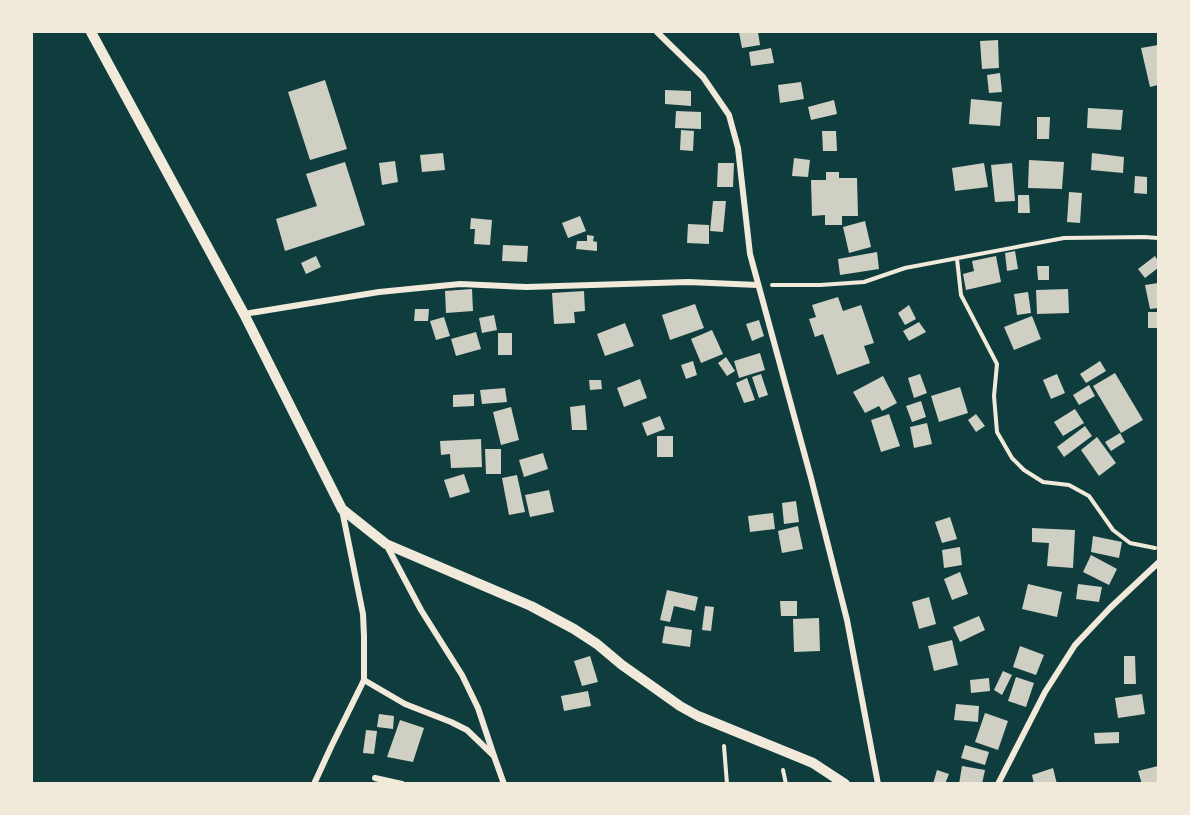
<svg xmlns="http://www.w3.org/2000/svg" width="1190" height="815" viewBox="0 0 1190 815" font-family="Jost,sans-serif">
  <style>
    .building { fill: #cfcfc3 }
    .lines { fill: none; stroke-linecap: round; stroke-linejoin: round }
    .path { stroke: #f1e9da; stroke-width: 4 }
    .minor { stroke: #f1e9da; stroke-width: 6 }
    .tertiary { stroke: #f1e9da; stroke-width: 10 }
  </style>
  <rect width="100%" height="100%" fill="#0f3d3e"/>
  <!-- building -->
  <g class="building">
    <path d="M739,32H758L760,45L742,48Z"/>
    <path d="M998,40L999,68L982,69L980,41Z"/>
    <path d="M1158,45V85L1150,87L1141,48Z"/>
    <path d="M771,48L774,63L751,66L749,52Z"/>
    <path d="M1000,73L1002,92L989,93L987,75Z"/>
    <path d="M325,80L347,149L310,160L288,92Z"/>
    <path d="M801,82L804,99L780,103L778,85Z"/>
    <path d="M665,90L691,91V106L665,104Z"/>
    <path d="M971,99L1002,102L1000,126L969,124Z"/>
    <path d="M834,100L837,114L811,120L808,107Z"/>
    <path d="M1088,108L1123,110L1121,130L1087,128Z"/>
    <path d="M676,111L701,112V129L675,128Z"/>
    <path d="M1037,117H1050L1049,139H1037Z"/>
    <path d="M681,130L694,131L693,151L680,150Z"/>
    <path d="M822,131H836L837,151H823Z"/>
    <path d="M443,153L445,170L422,172L420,155Z"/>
    <path d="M1092,153L1124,157L1123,173L1091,170Z"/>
    <path d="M794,158L810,160L808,177L792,176Z"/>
    <path d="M1029,160L1064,162L1062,189L1028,188Z"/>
    <path d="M395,161L398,182L382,185L379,163Z"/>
    <path d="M345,162L365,225L285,251L276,219L317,206L306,174Z"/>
    <path d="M718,163H734L733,187H717Z"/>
    <path d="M984,163L988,187L955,191L952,168Z"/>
    <path d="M1012,163L1015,201L995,202L991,165Z"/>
    <path d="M826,172H839V178H857L858,216H842V225H825V215L812,216L811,180H826Z"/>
    <path d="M1135,176L1147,177V194L1134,193Z"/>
    <path d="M1069,192L1082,193L1080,223L1067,222Z"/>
    <path d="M1018,195H1029L1030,213H1018Z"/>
    <path d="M713,201H726L723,232L710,231Z"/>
    <path d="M580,216L586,231L568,238L562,223Z"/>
    <path d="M471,218L492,220L490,245L474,244L475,229H470Z"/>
    <path d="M865,221L871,247L849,253L843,227Z"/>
    <path d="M688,224L709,225V244L687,243Z"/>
    <path d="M587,235L594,236L593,241L597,242V251L576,249L577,241H587Z"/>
    <path d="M503,245L528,246L527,262L502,261Z"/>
    <path d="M1015,251L1018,269L1007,271L1005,253Z"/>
    <path d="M877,252L879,269L840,275L838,259Z"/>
    <path d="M316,256L321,267L306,274L301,263Z"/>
    <path d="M996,256L1001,282L966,290L963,274L974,271L972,261Z"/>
    <path d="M1155,256L1158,261V268L1145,278L1138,269Z"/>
    <path d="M1037,266H1049V280H1038Z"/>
    <path d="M1158,283V308L1150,309L1145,285Z"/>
    <path d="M472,289L473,311L446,313L445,291Z"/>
    <path d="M1068,289L1069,313L1037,314L1036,290Z"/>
    <path d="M584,291L585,311L574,312L575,323L554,324L552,293Z"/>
    <path d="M1028,292L1031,313L1017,315L1014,294Z"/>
    <path d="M838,297L843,311L861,305L874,343L864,346L870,363L837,375L823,334L815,337L809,319L816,317L812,305Z"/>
    <path d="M695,304L704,328L670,340L662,315Z"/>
    <path d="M909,305L916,319L905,325L898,313Z"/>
    <path d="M415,309H429L428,321H414Z"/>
    <rect x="1148" y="312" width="10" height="16"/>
    <path d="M494,315L497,330L482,333L479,318Z"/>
    <path d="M1032,316L1041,339L1014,350L1004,327Z"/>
    <path d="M444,317L450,336L436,340L430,321Z"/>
    <path d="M759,320L764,336L752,341L746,324Z"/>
    <path d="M919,322L926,332L909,341L903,331Z"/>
    <path d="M625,323L634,346L605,356L597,334Z"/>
    <path d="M712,330L723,354L701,363L691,339Z"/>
    <path d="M476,332L481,349L456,356L451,339Z"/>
    <rect x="498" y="333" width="14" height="22"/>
    <path d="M760,353L765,370L739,378L734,361Z"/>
    <path d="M726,357L735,371L727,376L718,363Z"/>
    <path d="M693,361L697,375L686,379L681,365Z"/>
    <path d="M1100,361L1106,371L1086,383L1080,374Z"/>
    <path d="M1115,373L1143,420L1121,433L1093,386Z"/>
    <path d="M761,374L768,395L759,398L752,377Z"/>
    <path d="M920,374L927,393L914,398L908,378Z"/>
    <path d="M1057,374L1065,393L1051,399L1043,380Z"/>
    <path d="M883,376L897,403L882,411L879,406L865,413L853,392Z"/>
    <path d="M747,378L755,400L744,403L736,383Z"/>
    <path d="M640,379L647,398L624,407L617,388Z"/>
    <path d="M589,380H601L602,389L590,390Z"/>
    <path d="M1089,385L1095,396L1079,405L1073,395Z"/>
    <path d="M960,387L968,413L939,422L931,396Z"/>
    <path d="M505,388L507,402L482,404L480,390Z"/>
    <path d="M474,394V406L453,407V395Z"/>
    <path d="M921,401L926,417L912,422L906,406Z"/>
    <path d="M585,405L587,430H572L570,407Z"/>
    <path d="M511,407L519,440L501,445L493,412Z"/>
    <path d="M1075,409L1084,423L1063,436L1054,422Z"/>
    <path d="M889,414L900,446L881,452L871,420Z"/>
    <path d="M976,414L985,426L976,432L968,420Z"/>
    <path d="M660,416L665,429L647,436L642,423Z"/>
    <path d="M927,423L932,444L914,448L910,427Z"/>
    <path d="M1085,426L1092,436L1064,457L1057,447Z"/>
    <path d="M1120,433L1125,442L1111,451L1105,442Z"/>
    <rect x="657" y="436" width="16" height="21"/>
    <path d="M1097,437L1116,463L1099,476L1081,450Z"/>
    <path d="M481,439L482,467L451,468L450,454L441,455L440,441Z"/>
    <path d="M485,449H501V474H486Z"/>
    <path d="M543,453L548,469L524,477L519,460Z"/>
    <path d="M464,474L470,492L450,498L444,480Z"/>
    <path d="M517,475L525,512L509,515L502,478Z"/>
    <path d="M549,490L554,512L530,517L525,495Z"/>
    <path d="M796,501L799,522L784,524L782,503Z"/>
    <path d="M773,513L775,529L750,532L748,516Z"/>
    <path d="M950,517L957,539L942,543L935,522Z"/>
    <path d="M798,526L803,549L782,553L778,531Z"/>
    <path d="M1032,528L1075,530L1073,568L1047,566L1049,543L1032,542Z"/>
    <path d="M1093,536L1122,542L1119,558L1091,552Z"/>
    <path d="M960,547L962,565L944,568L942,550Z"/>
    <path d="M1091,555L1117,569L1109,585L1083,572Z"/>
    <path d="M960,572L968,594L952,600L944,579Z"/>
    <path d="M1028,584L1062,592L1057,617L1022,609Z"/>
    <path d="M1078,584L1102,587L1099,602L1076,599Z"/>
    <path d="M667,590L698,597L695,611L674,606L670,622L660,620Z"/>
    <path d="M929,597L936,624L919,629L912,602Z"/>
    <path d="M780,601H797V616H781Z"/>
    <path d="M705,606L714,607L711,631L702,630Z"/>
    <path d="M979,616L985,630L960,642L953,627Z"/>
    <path d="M819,618L820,651L794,652L793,619Z"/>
    <path d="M665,626L692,630L690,647L662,643Z"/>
    <path d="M952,640L958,665L934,671L928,646Z"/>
    <path d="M1020,646L1044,655L1036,675L1013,667Z"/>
    <path d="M590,656L598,682L582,686L574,661Z"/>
    <path d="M1124,656H1135L1136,684H1124Z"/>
    <path d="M1003,671L1012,675L1002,695L994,690Z"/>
    <path d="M1016,677L1034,683L1026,707L1008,701Z"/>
    <path d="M989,678L990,691L971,693L970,680Z"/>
    <path d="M588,691L591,706L564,711L561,696Z"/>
    <path d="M1142,694L1145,714L1118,718L1115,698Z"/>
    <path d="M956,704L979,706L978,722L954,720Z"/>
    <path d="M985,713L1008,721L998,750L975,742Z"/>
    <path d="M379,714L394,716L393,729L377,727Z"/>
    <path d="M400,720L424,728L413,762L387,757Z"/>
    <path d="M366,730L377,731L374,754L363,753Z"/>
    <path d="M1119,732V743L1095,744L1094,733Z"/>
    <path d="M965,745L989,752L985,765L961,758Z"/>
    <path d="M962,766L985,770L982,784H959Z"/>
    <path d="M1158,766V784H1142L1138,771Z"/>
    <path d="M1053,768L1057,784H1034L1032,775Z"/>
    <path d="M937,770L949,774L945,784H933Z"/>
  </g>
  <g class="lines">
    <!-- path -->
    <g class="path">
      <path d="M957,259L961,295L997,364L994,396L997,432L1012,458L1024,470L1043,482L1069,485L1089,496L1113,530L1130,543L1155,548"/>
      <path d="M772,285H820L864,282L905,268L1064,238L1144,237L1158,238"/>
      <path d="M724,746L727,784"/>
      <path d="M783,770L786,784"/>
    </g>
    <!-- minor -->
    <g class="minor">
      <path d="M657,32L703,77L729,115L738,148L750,254L811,478L847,620L878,784"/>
      <path d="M244,314L379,292L460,284L527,287L688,282L758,285"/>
      <path d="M387,546L421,610L462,675L478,708L494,756"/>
      <path d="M364,680L405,704L451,722L467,730L494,756L504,784"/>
      <path d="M375,778L402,784"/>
      <path d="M314,784L331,747L364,680V636L363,614L342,510"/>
      <path d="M998,784L1045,692L1075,645L1110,608L1158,563"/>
    </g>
    <!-- tertiary -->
    <path class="tertiary" d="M91,32L244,314L342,509L386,544L531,606L574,629L597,644L622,665L649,684L680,706L698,716L813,763L845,784"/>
  </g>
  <!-- border -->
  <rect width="1190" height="815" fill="none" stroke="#f1e9da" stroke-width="66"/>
</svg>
